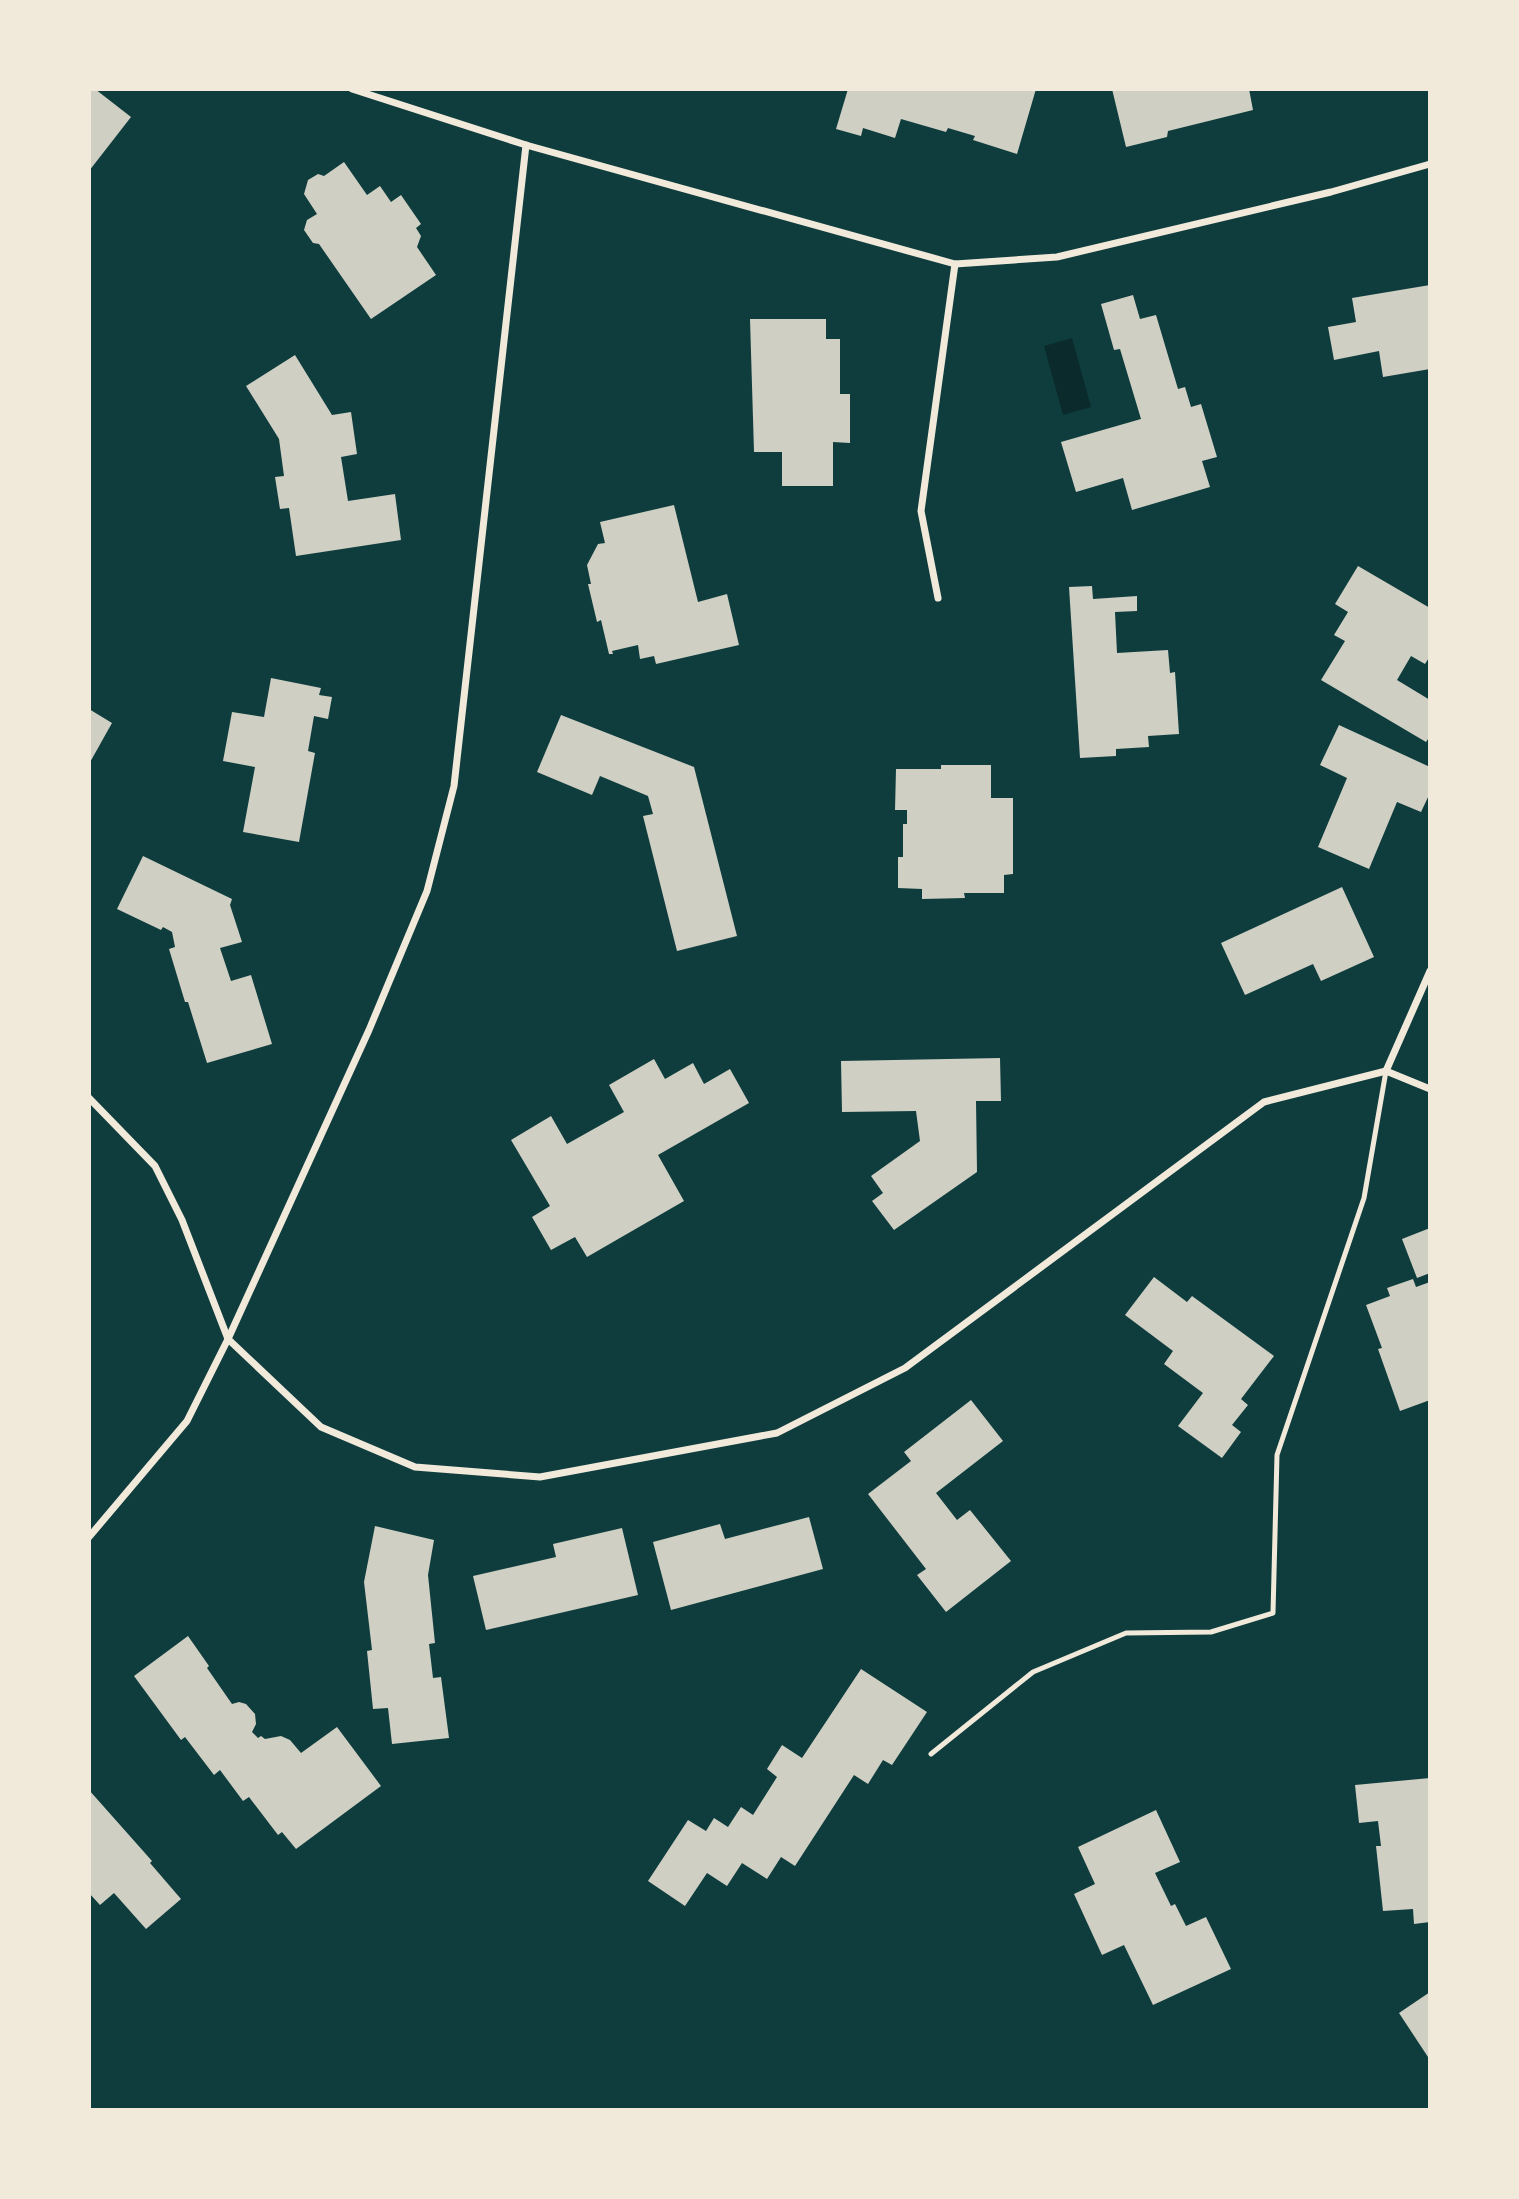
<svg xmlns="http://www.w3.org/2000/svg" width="1519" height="2199" viewBox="0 0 1519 2199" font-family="Quicksand,sans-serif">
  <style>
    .water { fill: #0a2a2b }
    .building { fill: #cfcfc3 }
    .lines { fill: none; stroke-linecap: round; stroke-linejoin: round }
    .service { stroke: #f1e9da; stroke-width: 5 }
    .minor { stroke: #f1e9da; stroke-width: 7 }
  </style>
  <rect width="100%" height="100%" fill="#0f3d3e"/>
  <!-- water -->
  <path class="water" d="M1072,338L1091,407L1063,415L1044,346Z"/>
  <!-- building -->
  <g class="building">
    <path d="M89,89H95L131,117L89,171Z"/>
    <path d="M848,89H1036L1017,154L973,140L975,136L948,128L946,132L901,119L895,138L863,128L861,136L836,129Z"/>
    <path d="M1112,89H1249L1253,110L1168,131L1167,137L1126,147Z"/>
    <path d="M344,162L367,195L380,186L391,202L401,195L421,224L416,228L421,236L417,247L436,275L371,319L319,244L313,243L304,230L307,220L317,214L304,194L308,180L318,174L324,176Z"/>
    <path d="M1430,285V369L1383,377L1379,351L1334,360L1328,327L1356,322L1352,298Z"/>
    <path d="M1133,295L1140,319L1156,315L1178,389L1185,387L1191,407L1201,404L1217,457L1202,461L1210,487L1132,510L1123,478L1076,492L1061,442L1141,419L1120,349L1114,350L1101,304Z"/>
    <path d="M750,319H826V339H840V394H850V443L833,442V486H782V452H754Z"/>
    <path d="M295,355L332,415L351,412L357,454L341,457L348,501L395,494L401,540L296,556L289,508L280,509L275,477L284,476L279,439L246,386Z"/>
    <path d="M674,505L698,602L727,594L739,645L656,664L654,656L640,659L638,645L612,651L613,654H609L601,620L597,622L588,584H591L587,565L598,544L605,543L600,522Z"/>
    <path d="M1358,566L1430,608V656L1425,664L1411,656L1397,680L1430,700V736L1426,742L1321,680L1345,641L1334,635L1348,612L1335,604Z"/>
    <path d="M1092,586L1093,599L1137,596V611L1115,612L1117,653L1168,650L1170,673L1175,672L1179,734L1148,736L1149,747L1116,749V756L1080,758L1069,587Z"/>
    <path d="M271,678L321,688L319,695L332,697L328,719L314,716L308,751L315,753L299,842L243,832L255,767L223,761L232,712L264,717Z"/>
    <path d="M89,709L112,723L89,764Z"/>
    <path d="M561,715L694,767L737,936L677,951L643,816L653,814L648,796L600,776L592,795L537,772Z"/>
    <path d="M1339,725L1430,767V793L1421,812L1397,802L1369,869L1318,847L1347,778L1320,765Z"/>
    <path d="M941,765H991V798H1013V874L1004,875V893H964L965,898L922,899V889L898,888V857H903V824H907V810H895L896,769H941Z"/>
    <path d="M143,856L232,899L230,905L242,942L220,948L231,981L251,975L272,1044L207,1063L188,1002H185L169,949L175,947L172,932L163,927L161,930L117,909Z"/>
    <path d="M1342,887L1374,957L1321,981L1313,964L1245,995L1221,943Z"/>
    <path d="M1000,1058L1001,1101H976L977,1172L894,1230L872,1201L883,1193L871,1176L920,1141L916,1111L842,1112L841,1061Z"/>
    <path d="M654,1059L665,1079L693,1063L704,1084L730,1069L749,1103L658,1155L684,1201L587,1257L575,1237L551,1250L532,1217L550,1206L511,1140L551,1116L567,1144L624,1112L609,1085Z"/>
    <path d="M1430,1228V1273L1417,1278L1402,1239Z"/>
    <path d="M1154,1277L1187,1302L1192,1296L1274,1356L1241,1399L1248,1405L1232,1425L1241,1432L1222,1458L1178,1426L1203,1393L1164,1364L1173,1351L1125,1315Z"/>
    <path d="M1413,1279L1416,1287L1430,1282V1400L1400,1411L1378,1349L1382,1348L1366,1305L1390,1296L1387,1288Z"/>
    <path d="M971,1400L1003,1441L936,1493L957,1520L970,1510L1011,1561L946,1612L917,1575L926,1569L868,1494L911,1461L904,1452Z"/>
    <path d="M809,1517L823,1569L671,1610L653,1542L720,1524L725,1539Z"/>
    <path d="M375,1526L434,1540L428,1575L435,1643L429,1644L433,1678L441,1677L449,1738L392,1744L388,1708L373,1709L367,1651L372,1650L364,1582Z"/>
    <path d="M622,1528L638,1595L486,1630L473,1576L556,1557L553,1544Z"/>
    <path d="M188,1636L209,1666L207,1668L232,1704L239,1702L246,1704L255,1714L256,1724L252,1732L258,1738L261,1736L265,1739L281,1736L290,1740L301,1753L337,1727L381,1786L296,1849L282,1832L278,1835L249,1797L243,1801L220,1770L214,1775L185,1737L181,1740L134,1676Z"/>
    <path d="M861,1669L927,1712L892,1765L883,1760L868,1784L854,1775L795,1866L781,1857L767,1879L742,1863L727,1886L707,1873L685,1906L648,1881L688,1820L706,1831L714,1818L728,1827L741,1807L753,1815L777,1777L767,1769L782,1745L802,1758Z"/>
    <path d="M1430,1778V1922L1414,1924L1413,1909L1383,1911L1376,1846H1381L1378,1821L1359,1823L1355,1785Z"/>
    <path d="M89,1790L152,1861L150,1863L181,1899L146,1929L114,1893L100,1905L89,1893Z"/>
    <path d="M1156,1810L1180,1862L1155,1873L1171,1906L1175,1904L1186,1926L1206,1917L1231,1969L1153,2005L1124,1945L1102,1955L1074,1894L1095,1884L1078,1847Z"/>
    <path d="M1430,1992V2060L1399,2013Z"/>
  </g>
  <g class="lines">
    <!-- service -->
    <path class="service" d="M931,1754L1033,1672L1126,1633L1211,1632L1273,1613L1277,1455L1364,1198L1386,1071"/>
    <!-- minor -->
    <g class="minor">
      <path d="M352,89L526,145L955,264L1057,257L1331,192L1430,164"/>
      <path d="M938,598L921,511L955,264"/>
      <path d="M1386,1071L1430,971"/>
      <path d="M89,1098L155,1166L182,1220L228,1339L321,1427L415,1467L540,1477L777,1433L905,1368L1264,1102L1386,1071L1430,1089"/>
      <path d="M89,1537L187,1421L228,1339L369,1030L427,891L454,786L526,145"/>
    </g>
  </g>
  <!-- border -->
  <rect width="1519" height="2199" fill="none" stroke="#f1e9da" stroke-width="182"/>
</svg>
